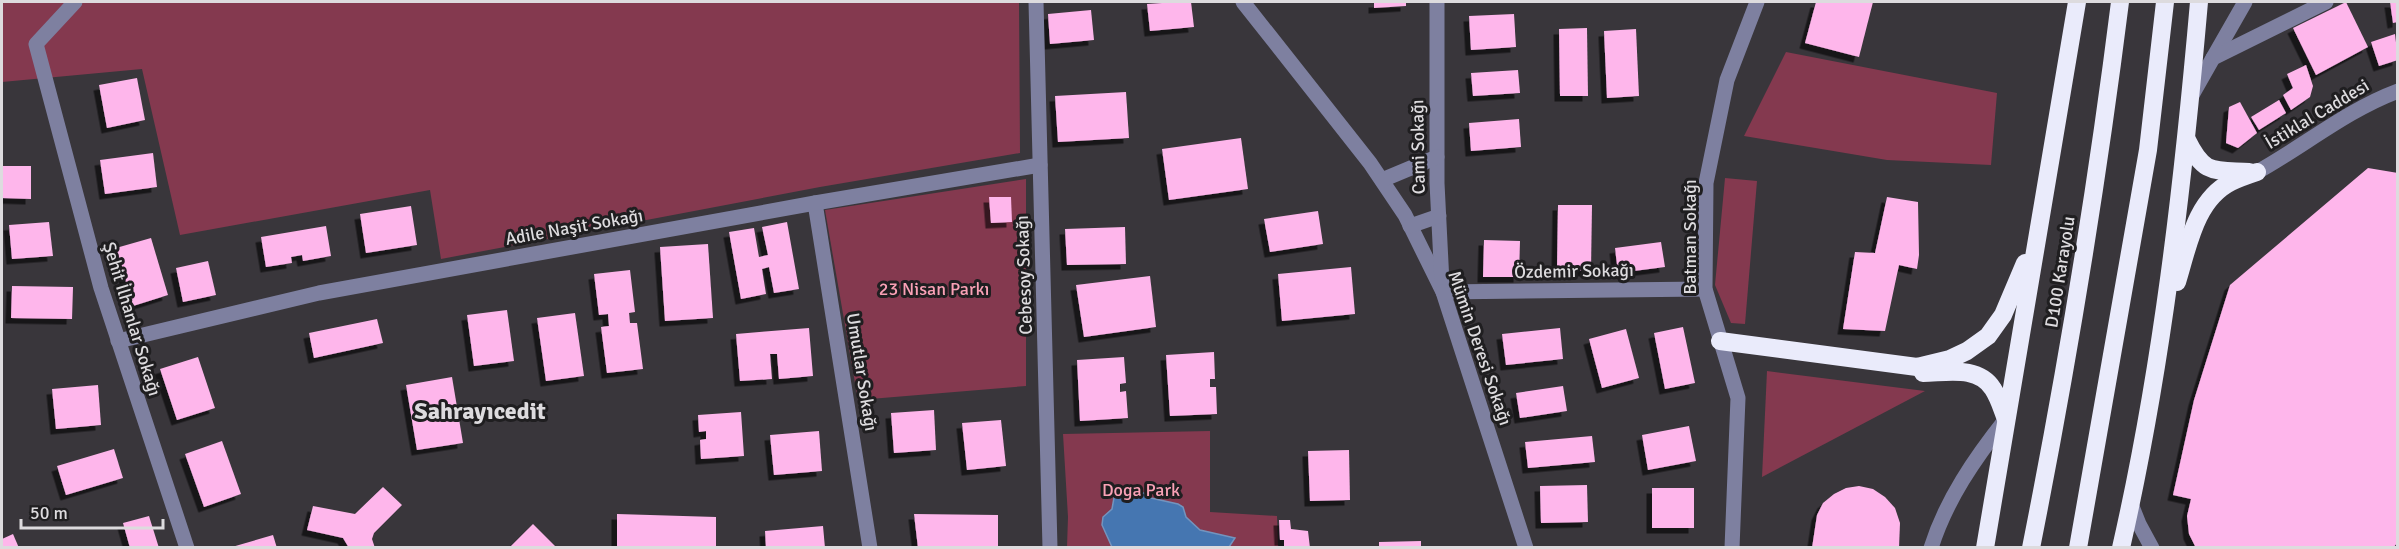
<svg xmlns="http://www.w3.org/2000/svg" width="2399" height="549" viewBox="0 0 2399 549" font-family="Signika,sans-serif">
  <style>
    .green { fill: #84394f }
    .water { fill: #4576b1; stroke: #7394be; stroke-width: 1.5 }
    .building { fill: #feb6eb; filter: url(#shadow) }
    .lines { fill: none; stroke-linecap: round; stroke-linejoin: round }
    .minor { stroke: #7e80a0; stroke-width: 15 }
    .highway { stroke: #eaebfb; stroke-width: 18 }
    .labels { text-anchor: middle; dominant-baseline: central; stroke-width: 6; stroke-linejoin: round; paint-order: stroke }
    .street-label { font-size: 18px; fill: #dddbde; stroke: #1f1e20 }
    .park-label { font-size: 18px; fill: #faa1b6; stroke: #1f1e20 }
    .district-label { font-size: 24px; font-weight: bold; fill: #dddbde; stroke: #1f1e20 }
  </style>
  <defs>
    <filter id="shadow"><feDropShadow dx="-5.5" dy="5.5" stdDeviation="0" flood-color="#0009"/></filter>
  </defs>
  <rect width="100%" height="100%" fill="#39363b"/>
  <!-- green -->
  <g class="green">
    <path d="M2,2H1019L1020,153L820,187L441,259L430,190L180,235L142,69L2,82Z"/>
    <path d="M1786,52L1997,93L1991,165L1887,160L1744,136Z"/>
    <path d="M1725,178L1757,181L1745,324L1731,323L1715,285Z"/>
    <path d="M1026,179V386L858,400L825,210Z"/>
    <path d="M1767,371L1925,391L1762,477Z"/>
    <path d="M1210,431V512L1277,516L1278,547H1067L1068,517L1063,434Z"/>
  </g>
  <!-- water -->
  <path class="water" d="M1128,488L1139,490L1151,498L1178,504L1183,507L1186,517L1200,530L1235,538L1229,547H1112L1102,525L1103,517L1112,509L1115,492Z"/>
  <!-- building -->
  <g class="building">
    <path d="M1177,2H1191L1194,27L1150,31L1147,4Z"/>
    <path d="M1374,2H1406V6L1374,8Z"/>
    <path d="M1816,2H1873L1859,57L1805,43Z"/>
    <path d="M2346,2L2368,47L2316,75L2293,28Z"/>
    <path d="M2390,2H2398V22L2393,23Z"/>
    <path d="M1091,10L1094,40L1050,44L1048,14Z"/>
    <path d="M1514,14L1516,47L1471,50L1469,16Z"/>
    <path d="M1587,28L1588,96H1560L1559,29Z"/>
    <path d="M1636,29L1639,96L1607,98L1604,31Z"/>
    <path d="M2395,34L2398,60L2379,66L2371,42Z"/>
    <path d="M2306,65L2313,86L2310,97L2291,110L2283,95L2293,88L2287,74Z"/>
    <path d="M1518,70L1520,93L1473,96L1471,73Z"/>
    <path d="M137,78L145,120L107,128L99,85Z"/>
    <path d="M1126,92L1129,138L1058,142L1055,96Z"/>
    <path d="M2279,100L2286,113L2259,130L2251,117Z"/>
    <path d="M2240,102L2257,133L2238,148L2226,143L2229,107Z"/>
    <path d="M1519,119L1521,147L1471,151L1469,123Z"/>
    <path d="M1241,138L1248,189L1169,200L1162,149Z"/>
    <path d="M153,153L157,187L105,194L100,160Z"/>
    <path d="M2,166H31V199L2,198Z"/>
    <path d="M2368,168L2398,173V542L2393,548H2196L2189,534L2187,516L2191,499L2173,495L2194,400L2230,285Z"/>
    <path d="M989,197H1011L1012,222L991,223Z"/>
    <path d="M1887,197L1918,202L1919,255L1917,269L1899,265L1885,331L1843,329L1855,252L1875,253Z"/>
    <path d="M1558,205H1592L1591,271L1557,270Z"/>
    <path d="M411,206L417,245L366,253L360,214Z"/>
    <path d="M1318,211L1323,244L1270,252L1264,219Z"/>
    <path d="M49,222L53,256L12,259L9,225Z"/>
    <path d="M787,222L799,289L774,293L769,267L762,269L766,294L741,299L729,232L754,228L759,257L768,255L762,227Z"/>
    <path d="M326,226L331,256L303,261L302,255L291,257L292,263L266,267L261,237Z"/>
    <path d="M1125,227L1126,264L1067,265L1065,229Z"/>
    <path d="M151,238L168,295L133,306L116,248Z"/>
    <path d="M1484,240L1520,241L1519,277H1483Z"/>
    <path d="M1661,242L1665,267L1618,273L1615,248Z"/>
    <path d="M708,244L713,318L665,321L660,247Z"/>
    <path d="M208,261L216,295L183,302L176,268Z"/>
    <path d="M1351,267L1355,314L1282,321L1278,274Z"/>
    <path d="M630,270L635,312L629,313L630,323H637L643,369L607,373L601,327L609,326L608,314L599,315L594,274Z"/>
    <path d="M1150,276L1156,327L1084,337L1076,285Z"/>
    <path d="M12,286L73,287L72,319L11,318Z"/>
    <path d="M507,310L514,361L474,366L467,315Z"/>
    <path d="M575,313L584,376L546,381L537,318Z"/>
    <path d="M377,319L383,343L314,358L309,333Z"/>
    <path d="M1683,327L1695,383L1665,389L1654,333Z"/>
    <path d="M809,328L813,376L779,379L777,354H770L772,379L740,381L736,334Z"/>
    <path d="M1560,328L1563,359L1506,365L1502,334Z"/>
    <path d="M1626,329L1639,378L1602,388L1589,339Z"/>
    <path d="M1214,352L1215,379H1210V387H1216L1217,414L1170,416L1166,355Z"/>
    <path d="M198,357L215,408L177,420L160,369Z"/>
    <path d="M1124,357L1126,383L1120,384V392L1126,391L1128,418L1080,421L1077,360Z"/>
    <path d="M452,377L463,443L417,450L406,385Z"/>
    <path d="M98,385L101,425L56,429L52,389Z"/>
    <path d="M1563,386L1567,411L1520,418L1516,393Z"/>
    <path d="M934,410L936,450L894,453L891,413Z"/>
    <path d="M741,412L744,456L701,459L700,440L706,439V431L699,432L698,415Z"/>
    <path d="M1001,420L1006,466L967,470L962,423Z"/>
    <path d="M1689,426L1696,461L1648,470L1642,435Z"/>
    <path d="M819,431L822,471L774,475L770,435Z"/>
    <path d="M1592,436L1595,462L1528,468L1525,442Z"/>
    <path d="M222,441L241,494L204,507L185,454Z"/>
    <path d="M114,449L123,478L66,495L57,466Z"/>
    <path d="M1349,450L1350,500L1310,501L1308,451Z"/>
    <path d="M1587,485L1588,522L1541,523L1540,486Z"/>
    <path d="M1859,486L1873,489L1885,497L1895,508L1900,523L1899,548H1812L1817,515L1823,503L1834,494L1846,488Z"/>
    <path d="M383,487L402,505L374,533L372,539L375,548H349L343,538L307,530L313,506L355,514Z"/>
    <rect x="1652" y="488" width="42" height="40"/>
    <path d="M617,514L716,517V548H617Z"/>
    <path d="M914,514L998,515V548H918Z"/>
    <path d="M149,516L159,548H130L123,523Z"/>
    <path d="M1279,520H1290L1291,529L1308,531L1310,548H1284V540H1280Z"/>
    <path d="M533,524L557,548H509Z"/>
    <path d="M823,526L825,548H766L765,531Z"/>
    <path d="M13,534L19,548H2V539Z"/>
    <path d="M273,535L277,548H232V547Z"/>
    <path d="M1421,541V548H1379V542Z"/>
  </g>
  <g class="lines">
    <!-- minor -->
    <g class="minor">
      <path d="M75,2L36,44L101,288L187,548"/>
      <path d="M1036,2L1050,548"/>
      <path d="M1243,2L1370,163L1405,215L1443,292L1526,548"/>
      <path d="M1437,2V183L1442,283"/>
      <path d="M2213,58L2245,2"/>
      <path d="M2192,95L2213,58L2326,2"/>
      <path d="M2257,172C2304,146 2347,110 2398,91"/>
      <path d="M1382,180L1437,157"/>
      <path d="M815,203L870,548"/>
      <path d="M1410,226L1439,216"/>
      <path d="M1443,292L1705,289"/>
      <path d="M118,341L319,293L815,203L1040,165"/>
      <path d="M2131,504L2139,524L2152,548"/>
      <path d="M1732,548L1738,398L1705,289L1706,183L1727,80L1757,2"/>
      <path d="M1931,548C1946,500 1975,458 2006,419"/>
    </g>
    <!-- highway -->
    <g class="highway">
      <path d="M2187,140C2204,175 2213,170 2249,172"/>
      <path d="M2177,282C2188,247 2195,200 2231,182C2239,178 2248,175 2257,172"/>
      <path d="M1720,341L1917,367L1950,359L1967,351L1988,336L2003,315L2025,263"/>
      <path d="M1923,373C1946,373 1978,365 1993,389C1999,398 2002,409 2006,419"/>
      <path d="M1985,548L2077,2"/>
      <path d="M2031,548C2067,367 2097,185 2120,2"/>
      <path d="M2078,548L2148,150L2165,2"/>
      <path d="M2121,548C2162,368 2183,185 2199,2"/>
    </g>
  </g>
  <g class="labels">
    <!-- street labels -->
    <g class="street-label">
      <text transform="translate(2317 114) rotate(-31)">İstiklal Caddesi</text>
      <text transform="translate(1418 147) rotate(-91)">Cami Sokağı</text>
      <text transform="translate(574 227) rotate(-10)">Adile Naşit Sokağı</text>
      <text transform="translate(1690 237) rotate(-90)">Batman Sokağı</text>
      <text transform="translate(1574 271) rotate(-1)">Özdemir Sokağı</text>
      <text transform="translate(2060 272) rotate(-81)">D100 Karayolu</text>
      <text transform="translate(1024 275) rotate(-92)">Cebesoy Sokağı</text>
      <text transform="translate(132 319) rotate(73)">Şehit İlhanlar Sokağı</text>
      <text transform="translate(1480 348) rotate(71)">Mümin Deresi Sokağı</text>
      <text transform="translate(862 372) rotate(81)">Umutlar Sokağı</text>
    </g>
    <!-- park labels -->
    <g class="park-label">
      <text x="934" y="289">23 Nisan Parkı</text>
      <text x="1141" y="490">Doga Park</text>
    </g>
    <!-- district labels -->
    <g class="district-label">
      <text x="480" y="411">Sahrayıcedit</text>
    </g>
  </g>
  <!-- border -->
  <rect width="2399" height="549" fill="none" stroke="#dddbde" stroke-width="6"/>
  <!-- scale -->
  <path d="M21 519v9h142v-9" fill="none" stroke="#dddbde" stroke-width="3"/>
  <text x="30" y="519" font-size="18" fill="#dddbde" stroke="#1f1e20" stroke-width="4.5" paint-order="stroke">50 m</text>
</svg>
